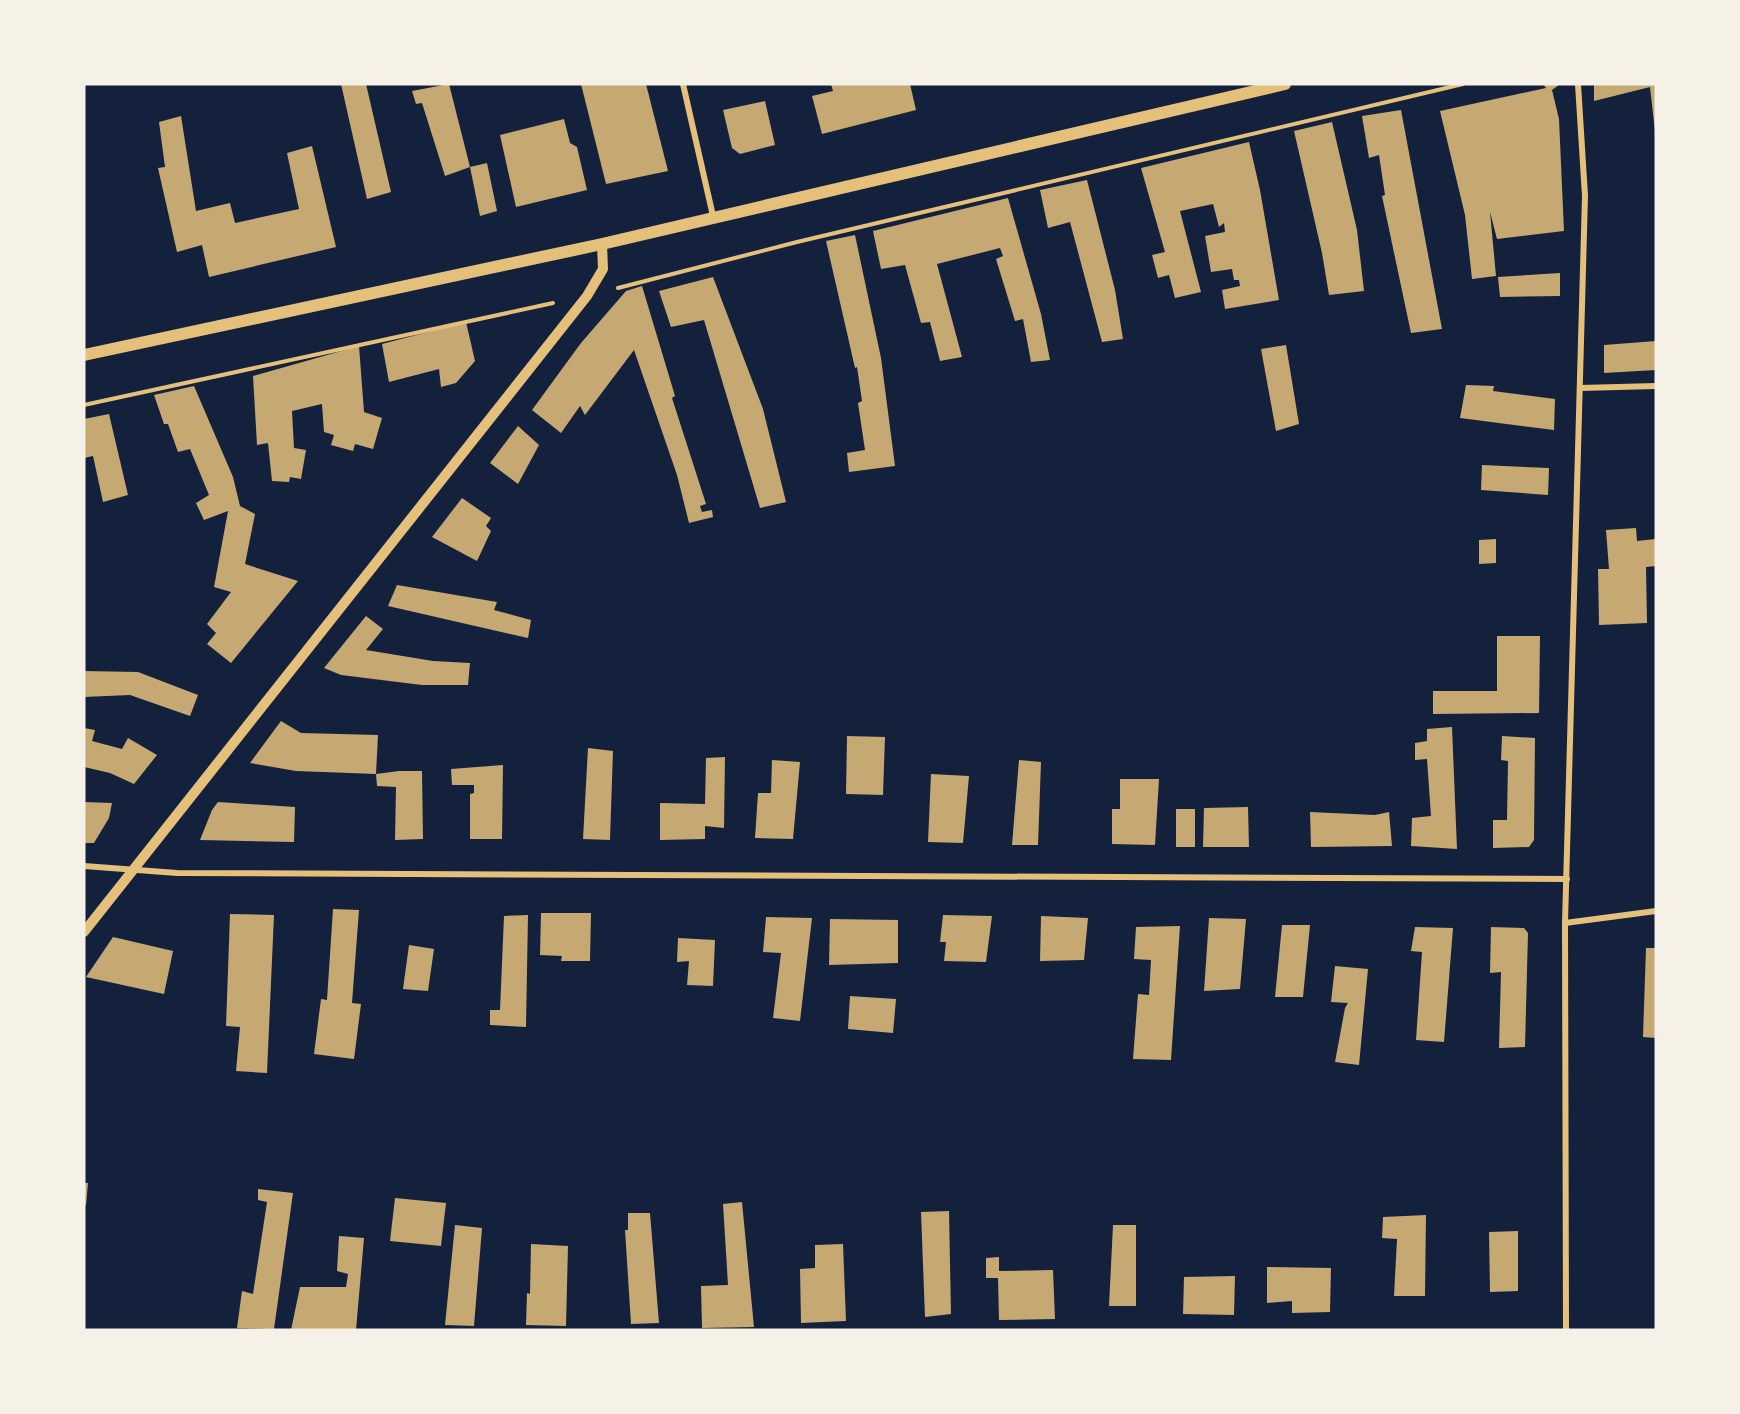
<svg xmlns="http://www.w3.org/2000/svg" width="1740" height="1414" viewBox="0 0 1740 1414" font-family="'IBM Plex Sans',sans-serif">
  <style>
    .building { fill: #c6a872 }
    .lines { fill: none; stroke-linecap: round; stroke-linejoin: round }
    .path { stroke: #e5c07b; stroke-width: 4 }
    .minor { stroke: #e5c07b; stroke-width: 6 }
    .tertiary { stroke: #e5c07b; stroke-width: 10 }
    .secondary { stroke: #e5c07b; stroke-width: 12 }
  </style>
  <rect width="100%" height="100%" fill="#14213d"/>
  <!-- building -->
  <g class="building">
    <path d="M341,84H366L391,192L367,199Z"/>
    <path d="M449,84L470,167L445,176L422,103L416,104L412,91Z"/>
    <path d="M581,84H646L668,171L606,184Z"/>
    <path d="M831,84H910L916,110L822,134L812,96L833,91Z"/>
    <path d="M1543,84H1560L1552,90L1559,119L1564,231L1497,239L1490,212L1496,276L1472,279L1465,215L1440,111L1546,88Z"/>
    <path d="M1594,84H1656V140L1650,87L1594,101Z"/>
    <path d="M765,101L775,145L740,154L732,148L723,110Z"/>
    <path d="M1401,110L1442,329L1411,333L1382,196L1385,195L1379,155L1369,158L1362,116Z"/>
    <path d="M181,116L196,211L230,203L235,223L299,209L287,153L312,146L336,247L209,277L202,245L177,252L158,168L165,167L159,122Z"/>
    <path d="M564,119L570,143L577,147L587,190L516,207L500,135Z"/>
    <path d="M1332,122L1357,230L1364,291L1329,295L1322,253L1294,131Z"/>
    <path d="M1249,142L1260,190L1279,300L1225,309L1222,290L1240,286L1239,280H1234L1232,269L1211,272L1205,236L1225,232L1224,223L1219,227L1213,204L1180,211L1201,292L1175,298L1169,275L1158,278L1152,255L1165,252L1141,168Z"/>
    <path d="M487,163L497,211L480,216L470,167Z"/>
    <path d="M1087,180L1115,290L1123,339L1102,342L1070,222L1048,228L1040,190Z"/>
    <path d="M1008,198L1041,314L1050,360L1031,362L1023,319L1015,321L996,259L1003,256L1000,248L937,264L962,357L940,361L930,322L921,323L905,265L881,269L873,231Z"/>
    <path d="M855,235L881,358L895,466L849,472L847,453L865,450L858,403L862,401L857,367L855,368L826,241Z"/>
    <path d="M1560,273V296L1500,297L1498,277Z"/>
    <path d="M713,277L763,409L786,502L760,508L704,320L671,327L659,291Z"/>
    <path d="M642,286L675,396L672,398L706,504L700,506L702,512L712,510L713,517L689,523L677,475L634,350L585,415L580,406L561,433L532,410L581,343L626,291Z"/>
    <path d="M466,322L475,361L456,383L441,387L439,369L389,382L382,344Z"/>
    <path d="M1656,341V370L1604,373V345Z"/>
    <path d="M1286,345L1299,424L1276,431L1261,349Z"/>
    <path d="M359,346L364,412L382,418L373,449L355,444L353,451L331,445L334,435L324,432L322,404L292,411L294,448L306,450L301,479L290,477L289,482L272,481L268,443L257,445L253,376Z"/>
    <path d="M1466,385L1494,386L1493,391L1555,399L1554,430L1460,418Z"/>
    <path d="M194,386L233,477L240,506L255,514L245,564L298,581L231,663L207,644L216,633L207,624L231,592L214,587L228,511L204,520L196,503L209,495L190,449L178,452L168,424H164L154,395Z"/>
    <path d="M109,414L128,495L103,502L93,456L84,458V419Z"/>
    <path d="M518,426L539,445L518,484L490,463Z"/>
    <path d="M1482,465L1549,468L1548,495L1481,490Z"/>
    <path d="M462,498L491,518L486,526L491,531L477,561L432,537Z"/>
    <path d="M1636,528L1637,541L1656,539V566L1646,567L1647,623L1599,625L1598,569H1609L1606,530Z"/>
    <path d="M1496,539V563L1479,564V540Z"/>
    <path d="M397,585L497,602L494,610L531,620L528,638L388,606Z"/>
    <path d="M366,616L383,629L366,650L433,661L470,663L468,685H422L341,675L324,668Z"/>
    <path d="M1497,636H1540L1539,713L1433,714V691H1497Z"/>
    <path d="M84,671L138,672L198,695L190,716L130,695L84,697Z"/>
    <path d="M281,721L301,733L378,735L376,774L296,771L250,763Z"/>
    <path d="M1452,727L1457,849L1411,846L1412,818L1431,816L1427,759L1415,760V743L1427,741V729Z"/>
    <path d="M84,728L95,730L92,741L122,749L128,738L157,755L134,784L110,773L84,767Z"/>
    <path d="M847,736L885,737L883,795L846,794Z"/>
    <path d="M1502,736L1535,738L1534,840L1529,847L1493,848V820H1507L1508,761L1501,760Z"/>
    <path d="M588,748L613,751L610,840L583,839Z"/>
    <path d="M725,757L724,828L705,826V839L660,840V803L705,804L706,758Z"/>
    <path d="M772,760L800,762L793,839L755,838L758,793H771Z"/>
    <path d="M1019,760L1041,762L1038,845H1012Z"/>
    <path d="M503,765L502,839H470V794L474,793V785H452L451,769Z"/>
    <path d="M399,771H422L423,839L395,840L396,787L377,786L376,774Z"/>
    <path d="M931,774L969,776L963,843L928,842Z"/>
    <path d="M1120,779H1159L1155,845L1112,844V809H1120Z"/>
    <path d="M84,802L112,803L109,818L94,843H84Z"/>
    <path d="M218,802L295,807L294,842L200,840L212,810Z"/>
    <path d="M1248,807L1249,847H1203L1204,808Z"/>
    <rect x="1176" y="809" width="19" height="38"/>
    <path d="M1310,812L1375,815L1389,812L1392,846L1311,847Z"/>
    <path d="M333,909L359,910L352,1003L361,1004L354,1059L314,1054L321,999L327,1000Z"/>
    <path d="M541,913H591L590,961H561L562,956L540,955Z"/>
    <path d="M230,914L274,915L267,1073L236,1071L240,1027L226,1026Z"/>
    <path d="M528,915L526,1027L490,1025V1010H500L504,916Z"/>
    <path d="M943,915L992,916L986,962L944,961L946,942H940Z"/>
    <path d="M1041,916L1088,918L1084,960L1040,961Z"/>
    <path d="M766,917L812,918L800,1021L773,1018L781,953L763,952Z"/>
    <path d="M1209,918L1246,919L1240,989L1204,991Z"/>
    <path d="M830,919L898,920V963L829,965Z"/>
    <path d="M1282,925H1310L1303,997H1275Z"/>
    <path d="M1180,926L1171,1060L1133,1059L1138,994L1149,995L1151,960L1134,959L1136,927Z"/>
    <path d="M1415,927L1453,928L1444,1042L1416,1040L1422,952L1411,951Z"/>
    <path d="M1491,927L1524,928L1528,933L1525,1047L1499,1048L1501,972L1490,973Z"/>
    <path d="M113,937L173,951L164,994L86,977Z"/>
    <path d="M678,938L715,940L713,986L687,985L689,961L677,962Z"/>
    <path d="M409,945L434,949L428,991L403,989Z"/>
    <path d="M1646,948H1656V1038L1643,1037Z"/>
    <path d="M1335,966L1368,969L1359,1065L1335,1062L1345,1008L1348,1003L1331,1002Z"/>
    <path d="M850,996L896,999L893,1033L848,1029Z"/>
    <path d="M84,1183H88L86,1205H84Z"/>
    <path d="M258,1189L293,1193L274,1329L237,1328L242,1291L253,1294L267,1202L258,1200Z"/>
    <path d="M395,1198L446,1203L441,1246L390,1241Z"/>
    <path d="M742,1202L754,1327L702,1328L701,1286L728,1285L723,1204Z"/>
    <path d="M949,1211L951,1314L925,1317L921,1212Z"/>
    <path d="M628,1213H650L659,1323L631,1324L625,1230H628Z"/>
    <path d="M1426,1215L1425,1296H1394L1397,1239L1382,1238L1383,1217Z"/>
    <path d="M455,1225L482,1228L474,1326L445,1325Z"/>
    <path d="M1113,1225H1136V1306H1109Z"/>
    <path d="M1518,1231V1291L1490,1292L1489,1232Z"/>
    <path d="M339,1236L364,1238L356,1330H291L300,1287H346L348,1274L337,1271Z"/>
    <path d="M531,1244L568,1246L566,1326L526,1325L527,1293L530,1294Z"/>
    <path d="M843,1244L846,1321L801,1323L800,1269L815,1268V1245Z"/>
    <path d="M999,1257V1271L1053,1270L1055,1319L999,1320L998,1278H986V1258Z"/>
    <path d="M1267,1267L1331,1268L1330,1312L1292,1313V1301L1267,1303Z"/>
    <path d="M1235,1276L1234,1315L1183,1314L1184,1277Z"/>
  </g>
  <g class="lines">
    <!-- path -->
    <g class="path">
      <path d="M618,288L797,242L1463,84"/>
      <path d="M84,405L553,303"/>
    </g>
    <!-- minor -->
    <g class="minor">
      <path d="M683,84L713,216"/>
      <path d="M1580,388L1656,386"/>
      <path d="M84,866L177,873L1567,879"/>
      <path d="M1565,923L1656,911"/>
      <path d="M1566,1330L1565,923L1585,196L1578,84"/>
    </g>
    <!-- tertiary -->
    <path class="tertiary" d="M84,932L587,296L603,269L602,244"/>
    <!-- secondary -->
    <path class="secondary" d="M84,355L602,244L1285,84"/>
  </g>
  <!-- border -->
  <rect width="1740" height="1414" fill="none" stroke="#f6f1e7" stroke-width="171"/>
</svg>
